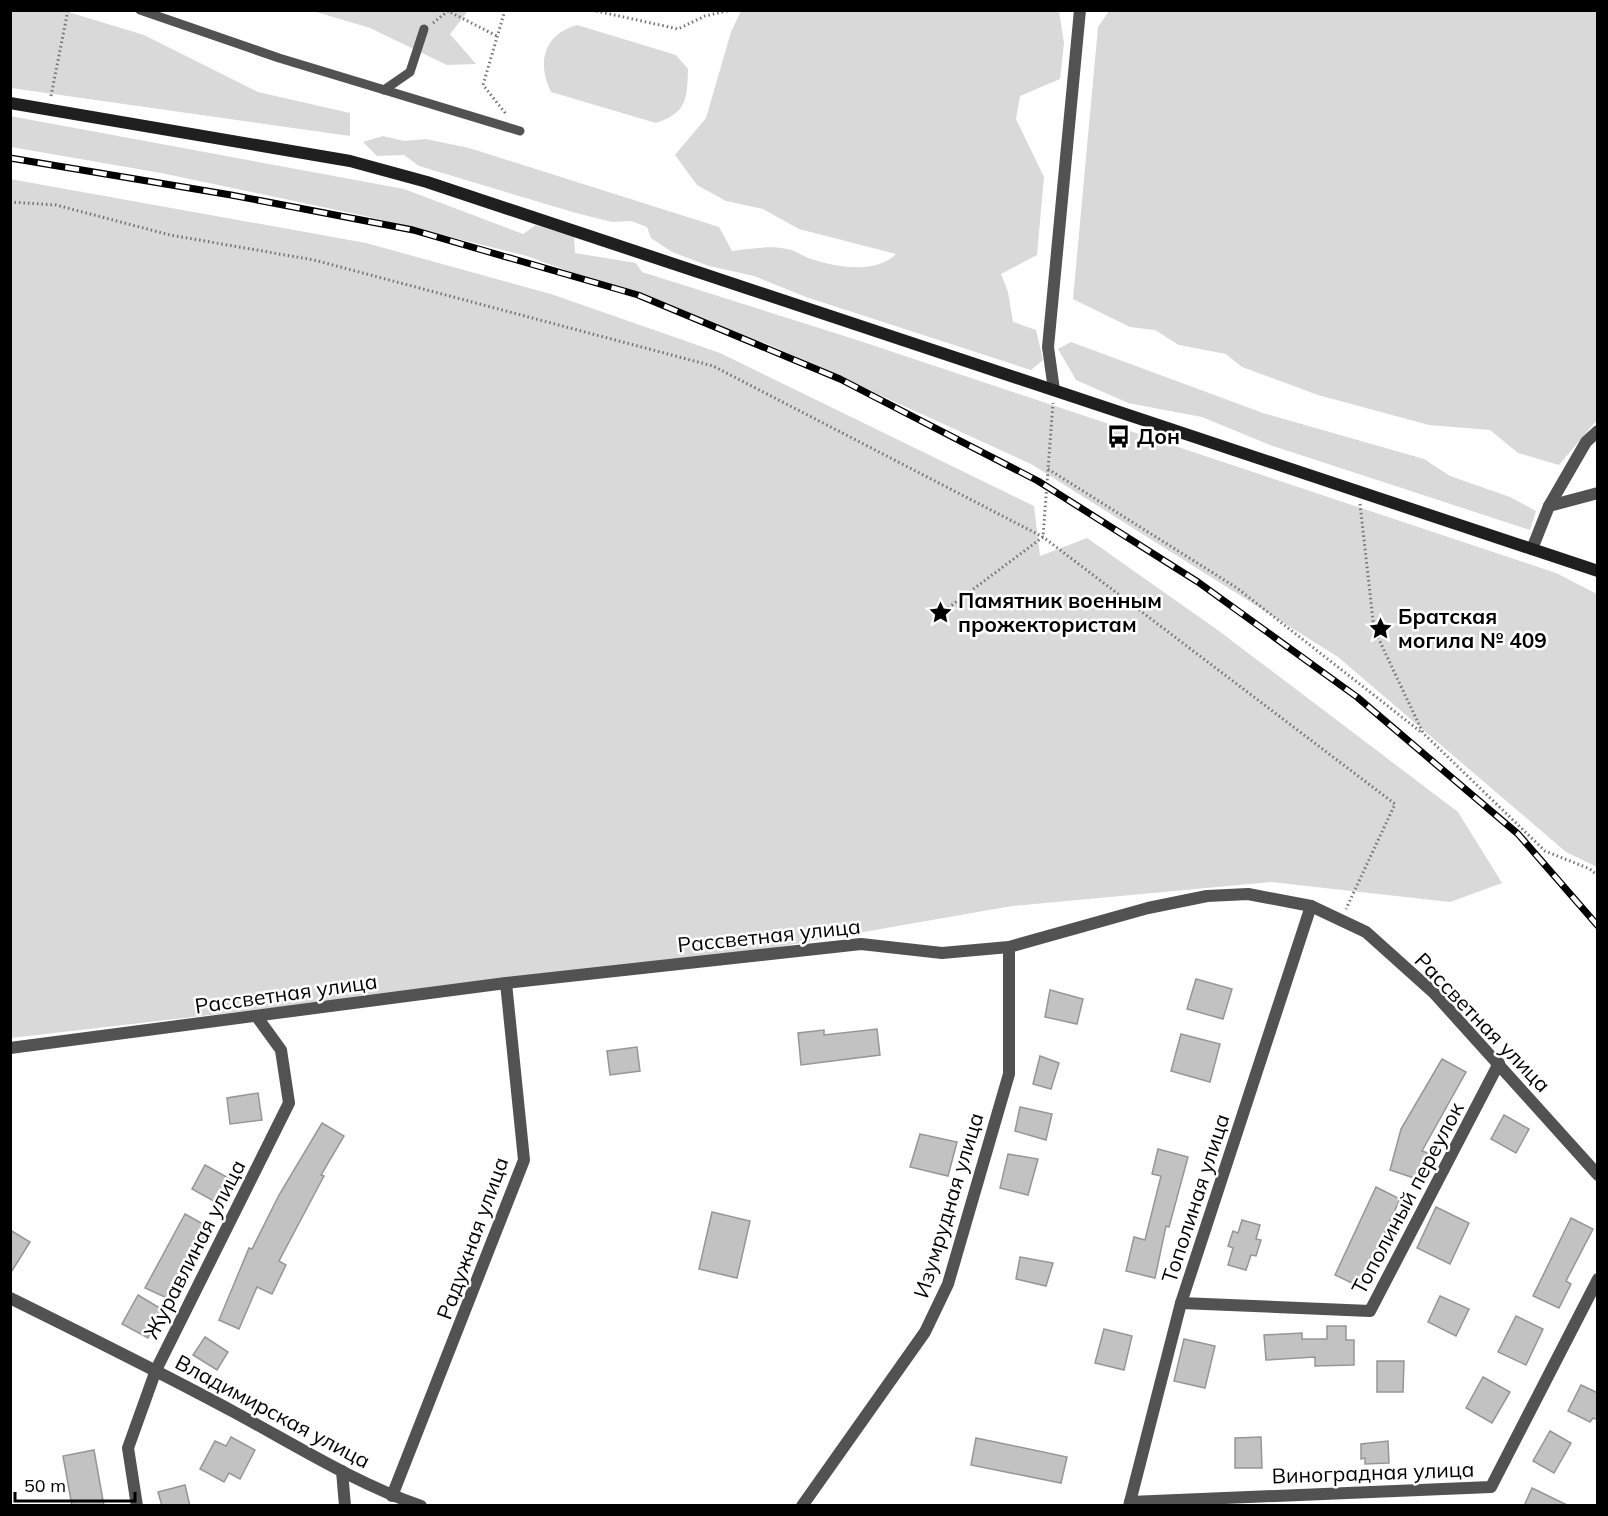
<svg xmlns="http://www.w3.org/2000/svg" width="1608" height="1516" viewBox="0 0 1608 1516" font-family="Mulish,sans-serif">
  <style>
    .green { fill: #d9d9d9 }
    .building { fill: #c2c2c2; stroke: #969696; stroke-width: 1.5 }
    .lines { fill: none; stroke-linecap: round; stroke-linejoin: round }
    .path { stroke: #747474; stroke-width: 3; stroke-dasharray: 1.5 3; stroke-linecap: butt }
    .lane { stroke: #525252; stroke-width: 9 }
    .street { stroke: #525252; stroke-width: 12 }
    .secondary { stroke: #1f1f1f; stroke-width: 12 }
    .rail-casing { stroke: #000; stroke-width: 7 }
    .rail { stroke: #fff; stroke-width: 4.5; stroke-dasharray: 14; stroke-linecap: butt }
    .labels { text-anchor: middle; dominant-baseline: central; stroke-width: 5; stroke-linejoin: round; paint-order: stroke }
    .poi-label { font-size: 21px; font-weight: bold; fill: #000; stroke: #fff; text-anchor: start }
    .street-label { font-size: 21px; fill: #000; stroke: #fff }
  </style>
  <rect width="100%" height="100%" fill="#fff"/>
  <!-- green -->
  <g class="green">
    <path d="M10,11H65L144,35L258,92L350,113V136L11,88Z"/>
    <path d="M313,11H468L450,34L476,64L447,65L370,28Z"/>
    <path d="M741,11H1059L1064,43L1060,79L1020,96L1016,119L1044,177L1037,255L1001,274L1008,292L1013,322L1036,330L1043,360L1031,370L806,297L754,276L709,266L672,252L651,238L647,227L631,221L612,222L576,213L419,166L404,155L377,156L363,142L383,136L404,141L426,139L469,148L719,227L732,251C749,249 770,245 787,249C794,250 801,255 808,258C834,267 875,275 896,254L799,229L763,209L726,201L697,185L675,155L706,118L731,32Z"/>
    <path d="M1109,11H1597V420L1559,465L1518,453L1490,430L1429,425L1318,395L1242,367L1226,354L1179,345L1155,330L1130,327L1073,299L1098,27Z"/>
    <path d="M577,25L676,55L688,69C687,99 687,113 656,123L551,92C537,62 543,35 577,25Z"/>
    <path d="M10,116L404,189L523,234L536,225L574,237L575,253L636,263L642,272L860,341L1556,573L1597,594V867L1566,852L1338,657L1031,464L770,345L527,256L365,216L161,173L11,147Z"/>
    <path d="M10,179L366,243L551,294L720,353L1034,506L1040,556L1087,538L1219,631L1458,812L1502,883L1450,902L1271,882L1012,906L737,954L11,1038Z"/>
    <path d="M1071,342L1263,413L1424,459L1450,476L1510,497L1536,511L1530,530L1270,445L1202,417L1128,403L1076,380L1058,349Z"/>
  </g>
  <!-- building -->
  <g class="building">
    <path d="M1196,979L1232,989L1223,1019L1187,1009Z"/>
    <path d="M1050,990L1083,999L1077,1024L1045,1017Z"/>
    <path d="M877,1029L880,1055L801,1065L798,1033L824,1030V1035Z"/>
    <path d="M1181,1034L1220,1044L1210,1082L1171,1071Z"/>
    <path d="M637,1047L640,1071L610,1075L607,1051Z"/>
    <path d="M1040,1056L1059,1063L1051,1089L1033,1084Z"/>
    <path d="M1442,1059L1466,1072L1422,1151L1428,1153L1420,1180L1390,1170L1401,1129Z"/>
    <path d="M258,1093L262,1120L230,1124L227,1098Z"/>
    <path d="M1020,1107L1052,1114L1046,1140L1015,1131Z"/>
    <path d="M1504,1115L1529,1129L1516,1153L1491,1139Z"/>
    <path d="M322,1123L344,1136L321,1175L324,1176L279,1261L286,1265L272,1294L257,1287L239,1329L219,1320L249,1248L252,1249L279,1195Z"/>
    <path d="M920,1134L957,1142L948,1176L910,1167Z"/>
    <path d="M1158,1149L1188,1157L1169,1227L1166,1226L1155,1278L1126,1271L1134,1237L1145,1240L1161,1176L1152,1174Z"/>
    <path d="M1008,1154L1038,1159L1028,1195L1000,1188Z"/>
    <path d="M205,1165L232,1180L219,1204L192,1189Z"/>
    <path d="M1376,1187L1400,1199L1360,1287L1335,1275Z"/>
    <path d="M1436,1207L1469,1223L1450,1264L1417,1248Z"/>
    <path d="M712,1212L750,1221L737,1278L699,1269Z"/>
    <path d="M185,1214L210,1228L167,1298L145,1288Z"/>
    <path d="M1571,1218L1593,1229L1566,1281L1571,1284L1559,1308L1533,1296Z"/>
    <path d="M1242,1220L1260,1225L1256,1239L1261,1240L1256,1256L1251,1255L1246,1270L1228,1265L1233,1248L1228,1246L1233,1231L1238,1233Z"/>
    <path d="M10,1230L30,1242L10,1274Z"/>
    <path d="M1020,1257L1053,1263L1046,1286L1016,1279Z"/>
    <path d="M138,1295L163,1310L148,1338L122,1324Z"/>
    <path d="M1440,1296L1469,1309L1456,1336L1428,1322Z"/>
    <path d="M1516,1316L1543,1329L1526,1365L1498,1352Z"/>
    <path d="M1327,1326H1346V1340H1354V1365L1315,1366V1357L1266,1360L1264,1335L1302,1333V1339H1327Z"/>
    <path d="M1104,1329L1132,1336L1124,1370L1095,1363Z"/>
    <path d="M205,1337L228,1352L217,1370L193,1355Z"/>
    <path d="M1184,1339L1215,1346L1205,1388L1174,1381Z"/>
    <path d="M1377,1361H1404L1403,1392H1377Z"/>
    <path d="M1483,1377L1510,1392L1492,1423L1466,1408Z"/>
    <path d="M1581,1385L1598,1393V1420L1593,1418L1590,1422L1568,1411Z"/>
    <path d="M1550,1431L1571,1443L1554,1473L1533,1461Z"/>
    <path d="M231,1437L255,1450L240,1479L229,1473L224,1482L200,1469L215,1441L226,1446Z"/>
    <path d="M1261,1437L1262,1468H1235V1438Z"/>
    <path d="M976,1438L1067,1457L1061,1483L971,1465Z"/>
    <path d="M1388,1441L1389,1463L1365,1464V1458L1361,1459V1444Z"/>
    <path d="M94,1450L104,1506H72L63,1456Z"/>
    <path d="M185,1485L190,1506H162L158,1492Z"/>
    <path d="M1532,1488L1569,1506H1524Z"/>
  </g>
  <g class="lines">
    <!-- path -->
    <g class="path">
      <path d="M505,10L483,85L506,114"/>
      <path d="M592,10L678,29L705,16L731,10"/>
      <path d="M433,23L448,11L497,36"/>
      <path d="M51,96L68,10"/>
      <path d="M10,202L56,205L170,235L314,260L713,366L1043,537L1395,804L1346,909"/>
      <path d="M1048,469L1237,588L1421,732"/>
      <path d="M1360,504L1374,629L1423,733L1545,851L1590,869L1598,876"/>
      <path d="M948,608L1043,537L1053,403"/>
    </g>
    <!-- lane -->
    <g class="lane">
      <path d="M140,10L279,58L520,131"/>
      <path d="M384,90L410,72L424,29"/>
    </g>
    <!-- street -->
    <g class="street">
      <path d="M1054,390L1048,347L1080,10"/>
      <path d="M1549,506L1586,442L1598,431"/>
      <path d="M1532,549L1549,506L1598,493"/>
      <path d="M10,1048L506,983L861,944L942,953L1009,947L1148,908L1207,896L1248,894L1311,906L1366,932L1434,993L1598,1175"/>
      <path d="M10,1298C85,1335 160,1372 234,1412C295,1445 355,1483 421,1506"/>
      <path d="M1181,1303L1370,1311L1499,1063"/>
      <path d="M342,1471L345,1506"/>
      <path d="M392,1496L524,1160L506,983"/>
      <path d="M1130,1502L1491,1487L1598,1279"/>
      <path d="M137,1506L128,1448L156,1370L289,1103L281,1050L257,1017"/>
      <path d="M802,1506L925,1332L948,1284L1009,1074V947"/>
      <path d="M1129,1506L1181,1303L1311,906"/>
    </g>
    <!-- secondary -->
    <path class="secondary" d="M10,103L350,161L427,182L1598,571"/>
    <defs>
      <path id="rail" d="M10,158L231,195L413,230L638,295L840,379L1038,481L1198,582L1357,697L1518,834L1598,926"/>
    </defs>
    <!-- rail casing -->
    <use href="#rail" class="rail-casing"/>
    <!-- rail -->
    <use href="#rail" class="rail"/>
  </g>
  <!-- icons -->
  <defs>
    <symbol id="bus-bare" viewBox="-9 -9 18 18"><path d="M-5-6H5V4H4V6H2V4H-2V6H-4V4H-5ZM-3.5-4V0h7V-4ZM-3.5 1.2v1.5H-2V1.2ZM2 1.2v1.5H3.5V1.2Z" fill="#000" stroke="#fff" stroke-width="2.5" paint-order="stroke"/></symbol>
    <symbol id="sight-bare" viewBox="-9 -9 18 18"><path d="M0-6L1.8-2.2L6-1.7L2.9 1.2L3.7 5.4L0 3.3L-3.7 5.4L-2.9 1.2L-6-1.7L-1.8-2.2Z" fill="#000" stroke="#fff" stroke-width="2.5" paint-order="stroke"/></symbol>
  </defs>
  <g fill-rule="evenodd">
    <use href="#bus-bare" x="1102" y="420" width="33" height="33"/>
    <use href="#sight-bare" x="924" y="596" width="33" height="33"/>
    <use href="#sight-bare" x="1364" y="612" width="33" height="33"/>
  </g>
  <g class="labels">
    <!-- poi labels -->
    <g class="poi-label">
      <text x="1137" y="436">Дон</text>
      <text x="958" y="600">Памятник военным<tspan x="958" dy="24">прожектористам</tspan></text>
      <text x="1398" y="616">Братская<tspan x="1398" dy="24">могила № 409</tspan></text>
    </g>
    <!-- street labels -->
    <g class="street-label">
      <text transform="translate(769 935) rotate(-6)">Рассветная улица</text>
      <text transform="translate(286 993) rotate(-8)">Рассветная улица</text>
      <text transform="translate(1483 1022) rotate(46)">Рассветная улица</text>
      <text transform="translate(1195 1198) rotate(-72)">Тополиная улица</text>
      <text transform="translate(1407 1198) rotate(-62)">Тополиный переулок</text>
      <text transform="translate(948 1205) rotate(-73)">Изумрудная улица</text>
      <text transform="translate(472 1238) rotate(-70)">Радужная улица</text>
      <text transform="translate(194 1249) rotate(-63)">Журавлиная улица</text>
      <text transform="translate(273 1411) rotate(28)">Владимирская улица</text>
      <text transform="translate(1373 1472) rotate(-2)">Виноградная улица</text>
    </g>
  </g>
  <!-- border -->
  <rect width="1608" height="1516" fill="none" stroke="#000000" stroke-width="24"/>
  <!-- scale -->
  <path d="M15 1492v9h120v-9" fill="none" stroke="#000000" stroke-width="3"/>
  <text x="24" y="1492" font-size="18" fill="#000000" stroke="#ffffff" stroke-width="4.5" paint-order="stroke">50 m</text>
</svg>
